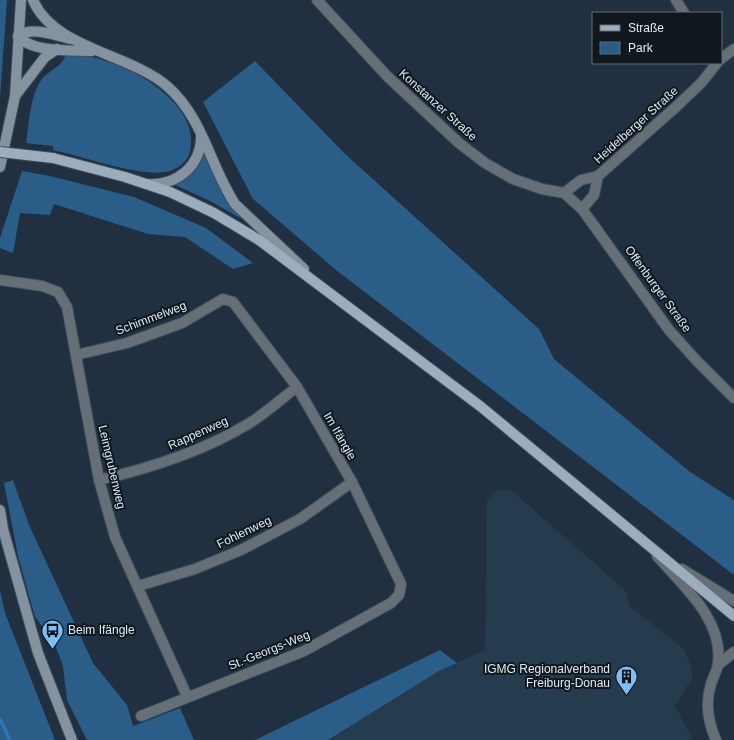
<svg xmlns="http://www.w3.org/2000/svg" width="734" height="740" viewBox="0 0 734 740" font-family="Helvetica,sans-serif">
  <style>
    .built { fill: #253c4f }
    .green { fill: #2a5d87 }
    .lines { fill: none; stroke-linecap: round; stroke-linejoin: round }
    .stream { stroke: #2b76b3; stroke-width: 3.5 }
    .minor-casing { stroke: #3f4e5d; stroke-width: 12 }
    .tertiary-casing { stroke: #3f4e5d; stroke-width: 12 }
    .secondary-casing { stroke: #3f4e5d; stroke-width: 12 }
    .primary-casing { stroke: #3f4e5d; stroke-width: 12 }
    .minor { stroke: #666e76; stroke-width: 10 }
    .tertiary { stroke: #666e76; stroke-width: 10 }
    .secondary { stroke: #85929f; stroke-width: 10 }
    .primary { stroke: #9caebe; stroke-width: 10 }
    .primary-bridge-casing { stroke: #3f4e5d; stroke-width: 12; stroke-linecap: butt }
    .primary-bridge { stroke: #9caebe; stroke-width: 10 }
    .labels { text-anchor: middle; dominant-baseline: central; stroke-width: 4; stroke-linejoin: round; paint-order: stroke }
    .street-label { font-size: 12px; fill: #dfeaf4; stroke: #10181e }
    .poi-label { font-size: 12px; fill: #dfeaf4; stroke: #10181e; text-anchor: start }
  </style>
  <rect width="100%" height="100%" fill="#203040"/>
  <!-- built -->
  <path class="built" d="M499,490L512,491L626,591L629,606L684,649L691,666L692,678L675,706L693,740H328L439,671L485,650L487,500Z"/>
  <!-- green -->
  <g class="green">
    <path d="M0,0H7L0,98Z"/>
    <path d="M82,55C90,57 98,58 106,61C141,71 201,109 190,151C188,162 176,170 166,172C139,177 82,156 53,150V146L26,143C29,125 30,94 42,79C48,71 63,66 65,56Z"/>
    <path d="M255,61L344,153L539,329L554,359L690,472L734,500V575L336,270L253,199L203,102Z"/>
    <path d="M205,146L231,204L242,219L210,201L173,184C191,172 199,168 205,146Z"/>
    <path d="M22,171L50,176L134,197L206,228L253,263L233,269L185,237L148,234L54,204L50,215L20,213L13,253L0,248V238Z"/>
    <path d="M13,480L29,525L93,663L127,705L133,726L180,708L194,740H87L67,700L63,666L54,642L35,617L18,556L4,483Z"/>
    <path d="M0,590L5,613L55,740H0Z"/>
    <path d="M440,650L457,663L439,671L328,740H255Z"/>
  </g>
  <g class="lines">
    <!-- stream -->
    <path class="stream" d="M0,719L10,740"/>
    <defs>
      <g id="minor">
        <path d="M317,0L387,76L459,143L485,163L513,179L542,189L564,193L582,209L669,330L697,361L734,398"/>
        <path d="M676,0L684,13"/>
        <path d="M721,59L734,49"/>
        <path d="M564,193L581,180L598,176L677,106L702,82L717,63"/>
        <path d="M582,209L594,195L598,176"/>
        <path d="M0,280L42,286L58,292L67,307L99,480L115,537L187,696"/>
        <path d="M76,355L127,343L182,323L223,299L233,302L297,387L352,482L401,584L399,595L391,603L304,651L141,716"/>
        <path d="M99,480C151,468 202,452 248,424C265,414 281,399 297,387"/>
        <path d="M138,586L195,569L241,550L300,519L352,482"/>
      </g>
      <g id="tertiary">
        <path d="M657,556C683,586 724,620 718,664C717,671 713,677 711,684C705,703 708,722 716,740"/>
        <path d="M682,569L734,601"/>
        <path d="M718,665L734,652"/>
      </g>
      <g id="secondary">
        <path d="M33,0C53,48 130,54 167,86C203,117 210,166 235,204L304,269"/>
        <path d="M18,36C32,53 71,50 92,51"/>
        <path d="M18,36C31,26 55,35 70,39"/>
        <path d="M15,96L45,57L57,49"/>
        <path d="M0,167L15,96L21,0"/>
        <path d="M147,184C177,186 201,166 201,136"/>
        <path d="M0,510L3,529L38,653L72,740"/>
      </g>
      <path id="primary" d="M53,158L125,177L170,192L214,213L259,240L480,406L734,616"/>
    </defs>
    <!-- minor casing -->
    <use href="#minor" class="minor-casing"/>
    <!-- tertiary casing -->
    <use href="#tertiary" class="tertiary-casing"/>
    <!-- secondary casing -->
    <use href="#secondary" class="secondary-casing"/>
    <!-- primary casing -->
    <use href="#primary" class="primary-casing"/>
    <!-- minor -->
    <use href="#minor" class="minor"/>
    <!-- tertiary -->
    <use href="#tertiary" class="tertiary"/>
    <!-- secondary -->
    <use href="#secondary" class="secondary"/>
    <!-- primary -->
    <use href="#primary" class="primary"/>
    <defs>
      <path id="primary-bridge" d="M0,152L53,158"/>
    </defs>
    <!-- primary-bridge casing -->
    <use href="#primary-bridge" class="primary-bridge-casing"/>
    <!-- primary-bridge -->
    <use href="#primary-bridge" class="primary-bridge"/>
  </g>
  <!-- icons -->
  <defs>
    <symbol id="bus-pin" viewBox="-11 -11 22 30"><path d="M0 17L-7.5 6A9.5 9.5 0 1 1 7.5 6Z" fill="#7dbef9" stroke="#10181e"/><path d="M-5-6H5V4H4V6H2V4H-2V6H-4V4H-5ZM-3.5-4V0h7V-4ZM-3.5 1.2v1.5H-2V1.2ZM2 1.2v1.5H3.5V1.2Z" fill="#111"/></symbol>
    <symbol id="building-pin" viewBox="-11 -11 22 30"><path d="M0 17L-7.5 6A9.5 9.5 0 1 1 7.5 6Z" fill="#7dbef9" stroke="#10181e"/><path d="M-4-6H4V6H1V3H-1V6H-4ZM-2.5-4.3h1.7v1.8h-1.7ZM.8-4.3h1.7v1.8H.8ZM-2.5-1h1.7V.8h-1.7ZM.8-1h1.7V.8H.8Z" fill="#111"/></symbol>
  </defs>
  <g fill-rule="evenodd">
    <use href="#bus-pin" x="40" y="618" width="25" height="34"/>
    <use href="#building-pin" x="614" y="664" width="25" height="34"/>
  </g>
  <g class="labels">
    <!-- street labels -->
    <g class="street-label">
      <text transform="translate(438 105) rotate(42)">Konstanzer Straße</text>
      <text transform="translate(636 125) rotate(-42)">Heidelberger Straße</text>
      <text transform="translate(658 289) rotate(54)">Offenburger Straße</text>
      <text transform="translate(151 318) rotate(-21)">Schimmelweg</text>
      <text transform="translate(198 433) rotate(-24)">Rappenweg</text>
      <text transform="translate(340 436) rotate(60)">Im Ifängle</text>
      <text transform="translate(112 467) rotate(77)">Leimgrubenweg</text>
      <text transform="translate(244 532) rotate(-26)">Fohlenweg</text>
      <text transform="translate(269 650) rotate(-22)">St.-Georgs-Weg</text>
    </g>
    <!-- poi labels -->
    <g class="poi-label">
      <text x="68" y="630">Beim Ifängle</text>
      <text x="610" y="669" text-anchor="end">IGMG Regionalverband<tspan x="610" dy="14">Freiburg-Donau</tspan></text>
    </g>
  </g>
  <!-- legend -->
  <rect x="592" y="12" width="130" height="52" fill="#10181e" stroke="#636c74"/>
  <rect x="600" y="25" width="20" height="6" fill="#9caebe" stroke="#636c74"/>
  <text x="628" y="32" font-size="12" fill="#dfeaf4">Straße</text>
  <rect x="600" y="42" width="20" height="12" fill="#2a5d87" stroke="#636c74"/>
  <text x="628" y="52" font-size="12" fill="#dfeaf4">Park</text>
</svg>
